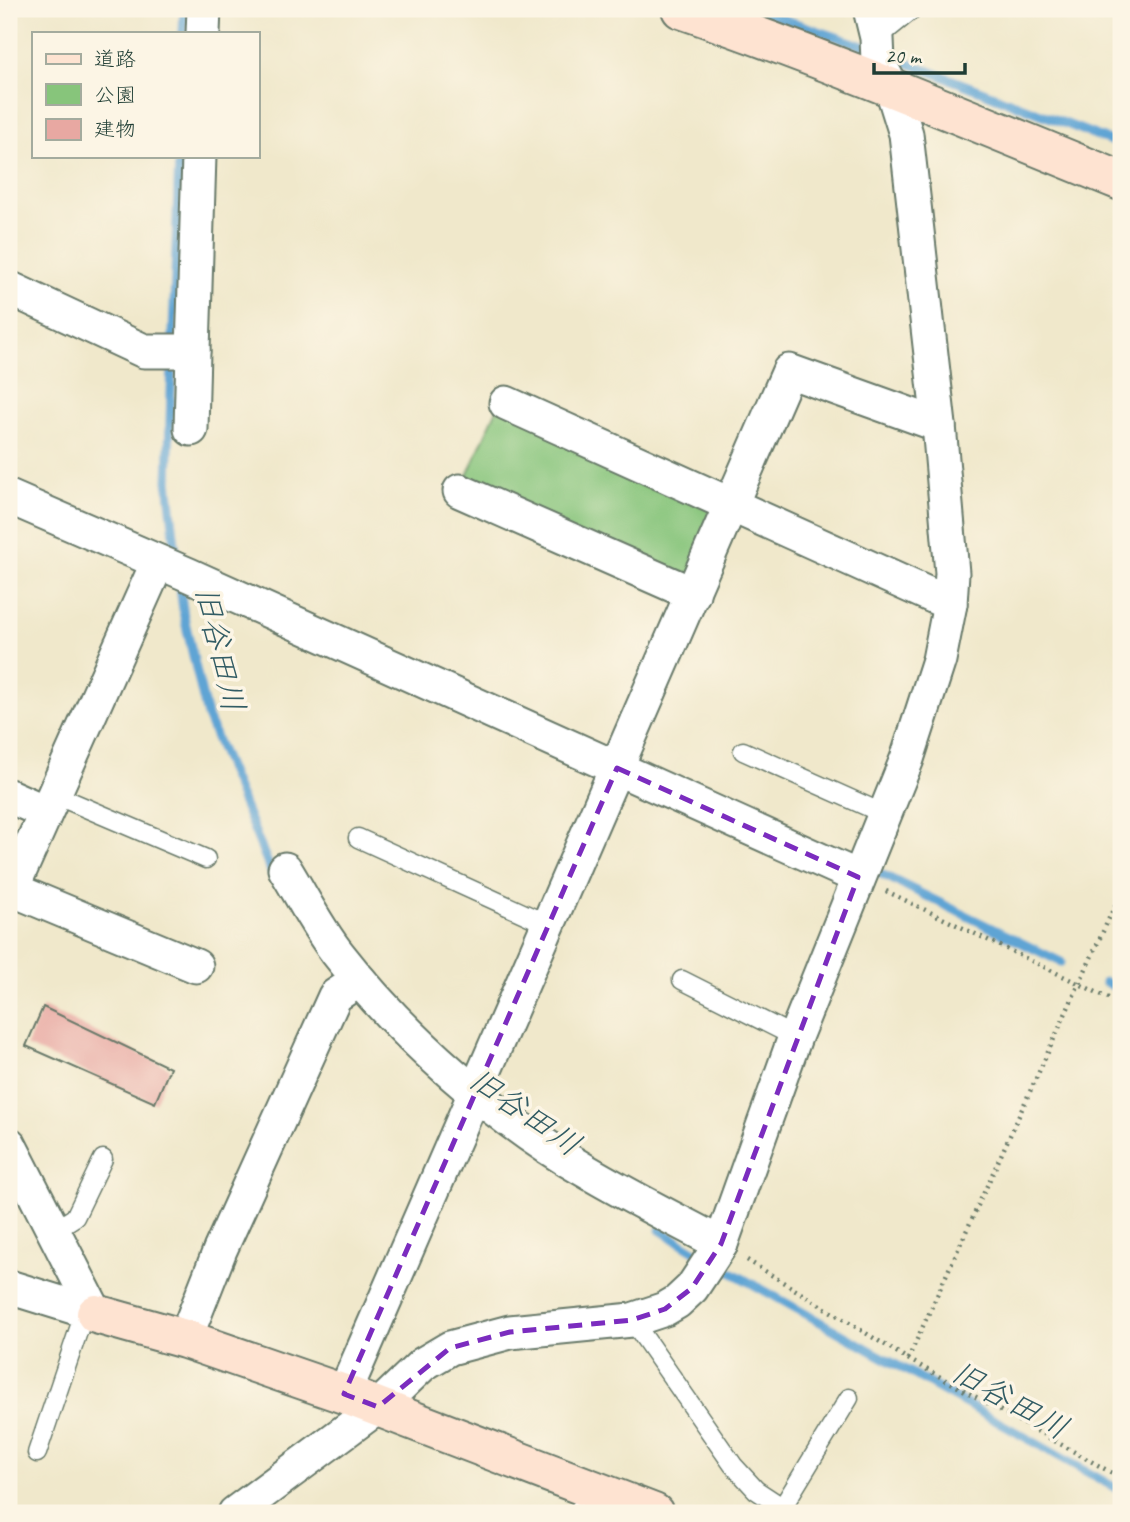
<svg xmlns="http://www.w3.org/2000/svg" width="1130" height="1522" viewBox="0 0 1130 1522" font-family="Caveat,'Klee One',sans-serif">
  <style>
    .green { fill: #87c57b; stroke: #538158; stroke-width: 2 }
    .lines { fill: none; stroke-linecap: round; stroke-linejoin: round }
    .stream { stroke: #5ea4d4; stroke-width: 9 }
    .building { fill: #e8a8a2 }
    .lane-casing { stroke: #687969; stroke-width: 21 }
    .street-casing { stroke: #687969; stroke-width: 37 }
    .secondary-casing { stroke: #687969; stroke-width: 42 }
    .path { stroke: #687969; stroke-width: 4.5; stroke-dasharray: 2 5; stroke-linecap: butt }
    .lane { stroke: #fff; stroke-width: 18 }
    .street { stroke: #fff; stroke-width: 33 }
    .secondary { stroke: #fee3d1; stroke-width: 38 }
    .marked { fill: none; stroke: #7b2cbf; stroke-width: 5; stroke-dasharray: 14 9; stroke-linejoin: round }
    .labels { text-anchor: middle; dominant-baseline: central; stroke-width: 7; stroke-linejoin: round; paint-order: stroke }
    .water-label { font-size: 32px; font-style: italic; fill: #325c64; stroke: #fcf5e5 }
  </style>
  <rect width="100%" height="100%" fill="#fcf5e5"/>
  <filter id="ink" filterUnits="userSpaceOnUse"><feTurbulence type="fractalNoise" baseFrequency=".0143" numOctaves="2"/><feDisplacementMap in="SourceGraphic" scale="14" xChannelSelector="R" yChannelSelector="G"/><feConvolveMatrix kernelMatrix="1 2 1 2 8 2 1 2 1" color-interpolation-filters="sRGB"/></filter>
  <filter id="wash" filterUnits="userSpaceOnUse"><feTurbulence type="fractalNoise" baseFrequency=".00686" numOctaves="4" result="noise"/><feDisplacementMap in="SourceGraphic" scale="28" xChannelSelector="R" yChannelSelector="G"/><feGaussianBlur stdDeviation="1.57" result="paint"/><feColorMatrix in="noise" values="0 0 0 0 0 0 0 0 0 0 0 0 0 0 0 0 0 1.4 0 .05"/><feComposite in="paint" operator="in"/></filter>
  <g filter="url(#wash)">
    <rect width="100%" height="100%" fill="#f0e8cb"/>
    <!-- green -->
    <path class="green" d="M501,400L731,507L693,594L460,491Z"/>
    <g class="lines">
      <!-- stream -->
      <g class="stream">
        <path d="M754,9L872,49"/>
        <path d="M183,33L184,9"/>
        <path d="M885,54L1121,145"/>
        <path d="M177,563L168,481L179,156"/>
        <path d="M179,580L184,617L207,716L273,876"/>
        <path d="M869,868L1061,962"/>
        <path d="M1105,982L1121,990"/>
        <path d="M660,1230L704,1257"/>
        <path d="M717,1264L1121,1491"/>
      </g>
    </g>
    <g id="blocks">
      <!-- building -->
      <path class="building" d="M43,1007L170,1068L155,1103L26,1046Z"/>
    </g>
  </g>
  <g filter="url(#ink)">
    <use href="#blocks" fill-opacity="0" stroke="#687969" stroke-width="2"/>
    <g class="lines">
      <defs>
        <g id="lane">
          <path d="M877,38L913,9"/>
          <path d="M743,751L884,814"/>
          <path d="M53,794L206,859"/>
          <path d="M358,838L549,925"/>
          <path d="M682,980L795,1037"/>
          <path d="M53,1231L75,1217L103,1159"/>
          <path d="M632,1320L733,1465L756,1490L791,1513"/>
          <path d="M37,1453L85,1311"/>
          <path d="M782,1508L849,1398"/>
          <path d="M577,1513L594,1491"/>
        </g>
        <g id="street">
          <path d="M203,33L204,9"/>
          <path d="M9,288L144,351H193L191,429"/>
          <path d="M193,351L199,156"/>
          <path d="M506,403L950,604"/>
          <path d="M460,491L693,594"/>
          <path d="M9,497L189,575L858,877"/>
          <path d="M9,796L45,812"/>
          <path d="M285,869C303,898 318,929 339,955C402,1036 497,1120 586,1171C630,1197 676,1220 721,1244"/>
          <path d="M11,889L196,966"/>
          <path d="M9,895L158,562"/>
          <path d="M9,1144L96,1314"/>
          <path d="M9,1287L96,1314"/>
          <path d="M185,1339L220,1250L335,996L359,980"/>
          <path d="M344,1394L789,371L939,425"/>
          <path d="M235,1513L378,1407L423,1364L450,1348L510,1332L632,1320L665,1309L677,1302L692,1288L721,1244L795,1037L907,759L939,660L950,604L952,573L939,425L906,134L891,86L878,61L877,38L870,9"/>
        </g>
        <g id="secondary">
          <path d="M681,9C830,60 975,122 1121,181"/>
          <path d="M96,1314L185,1339L344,1394L654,1513"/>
        </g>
      </defs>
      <!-- lane casing -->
      <use href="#lane" class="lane-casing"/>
      <!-- street casing -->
      <use href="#street" class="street-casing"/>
      <!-- secondary casing -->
      <use href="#secondary" class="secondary-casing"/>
      <!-- path -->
      <g class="path">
        <path d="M886,891L1121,1004"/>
        <path d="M747,1260L908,1359L1121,1478"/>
        <path d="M908,1359L1121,892"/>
      </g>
      <!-- lane -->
      <use href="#lane" class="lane"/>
      <!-- street -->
      <use href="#street" class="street"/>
      <!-- secondary -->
      <use href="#secondary" class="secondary"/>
    </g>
  </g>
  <!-- marked area -->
  <path class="marked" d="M617,768L858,877L721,1244L692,1288L665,1309L632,1320L510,1332L450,1348L378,1407L344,1394Z"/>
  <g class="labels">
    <!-- water labels -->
    <g class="water-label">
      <text transform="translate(220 649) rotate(77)">旧谷田川</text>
      <text transform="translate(525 1112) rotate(35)">旧谷田川</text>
      <text transform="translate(1010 1400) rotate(29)">旧谷田川</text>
    </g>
  </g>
  <!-- margin -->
  <rect width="1130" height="1522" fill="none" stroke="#fcf5e5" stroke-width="35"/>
  <!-- legend -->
  <rect x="32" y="32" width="228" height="126" fill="#fcf5e5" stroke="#a4ab9e" stroke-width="2"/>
  <rect x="46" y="54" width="35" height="10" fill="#fee3d1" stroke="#a4ab9e" stroke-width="2"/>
  <text x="94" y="66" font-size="21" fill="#1f3d34">道路</text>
  <rect x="46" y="84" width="35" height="21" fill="#87c57b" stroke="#a4ab9e" stroke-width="2"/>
  <text x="94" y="102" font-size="21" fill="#1f3d34">公園</text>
  <rect x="46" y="119" width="35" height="21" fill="#e8a8a2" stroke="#a4ab9e" stroke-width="2"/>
  <text x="94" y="136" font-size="21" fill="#1f3d34">建物</text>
  <!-- scale -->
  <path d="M874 63v10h91v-10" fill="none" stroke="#1f3d34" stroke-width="3.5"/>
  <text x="885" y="63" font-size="21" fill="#1f3d34" stroke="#fcf5e5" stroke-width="5" paint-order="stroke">20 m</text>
</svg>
